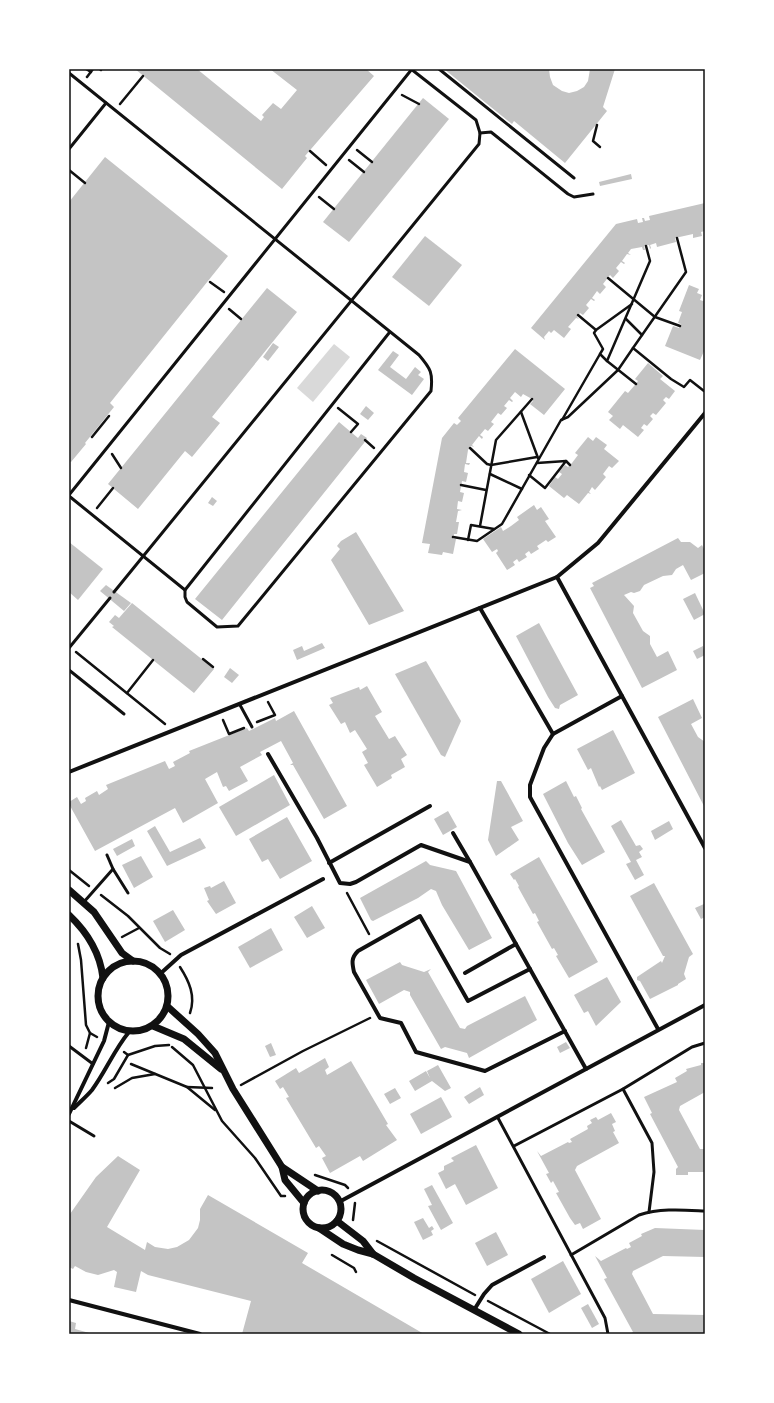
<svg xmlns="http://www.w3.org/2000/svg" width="774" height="1403" viewBox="0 0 774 1403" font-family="'PT Sans Narrow',sans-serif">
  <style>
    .water { fill: #d9d9d9 }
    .building { fill: #c4c4c4 }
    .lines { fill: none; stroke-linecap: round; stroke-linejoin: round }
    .path { stroke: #111; stroke-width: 2.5 }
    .service { stroke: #111; stroke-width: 3 }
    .minor { stroke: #111; stroke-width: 4 }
    .tertiary { stroke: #111; stroke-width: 7 }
    .neatline { fill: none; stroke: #111; stroke-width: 1.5 }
  </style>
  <rect width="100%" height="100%" fill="#fff"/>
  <!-- water -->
  <path class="water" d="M334,344L350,357L313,402L297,388Z"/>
  <!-- building -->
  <g class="building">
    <path d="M135,69H197L261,121L264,117L262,115L273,103L281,109L297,90L270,69H366L374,76L305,156L307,158L282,189Z"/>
    <path d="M444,69H549L550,77L553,85L562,91L569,93L577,91L584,87L588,81L590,69H615L603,107L607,111L565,163L514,121L512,124Z"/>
    <path d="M423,98L449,119L349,242L323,222Z"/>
    <path d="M105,157L228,256L110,403L114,407L85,443L86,444L71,462L69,461V202Z"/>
    <path d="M631,174L632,179L600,186L599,182Z"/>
    <path d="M705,203V231L701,232L702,236L693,238V234L675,238L676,242L657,247L656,243L650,245L651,248L650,249L649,245L644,246L645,250H643L642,247L631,249L628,253L631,255L627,254L622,261L625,263L624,264L621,262L616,268L619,271L613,278L610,275L603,284L606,287L600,294L597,291L592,298L595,300L594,301L591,299L586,305L589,308L583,315L580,313L577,317L579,319L576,318L568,327L571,329L564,338L554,330L551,333L549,331L544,337L545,340L531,328L616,224L637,219L638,223L643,222L642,218H644L645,221L650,220L649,216Z"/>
    <path d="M425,236L462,265L429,306L392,277Z"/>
    <path d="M689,285L699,289L697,293L702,295L700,300L703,301L705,299V349L700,360L665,346L673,326L679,328L681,324L678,323L682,312L679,311Z"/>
    <path d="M267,288L297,312L212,417L220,423L211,434L192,457L185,451L138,509L108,484Z"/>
    <path d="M273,343L279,347L268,361L263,357Z"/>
    <path d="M515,349L565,389L544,415L530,404L533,401L532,399L523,394L521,397L515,392L510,398L513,401L512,402L509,400L504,406L507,408L501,415L498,413L491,422L494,424L488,431L485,429L480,435L483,437L482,439L479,436L472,445L474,447L471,446L468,450L466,463H470L469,465L465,464L464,472L468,473L466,482L462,481L460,492L464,493L462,502L458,501L457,509L462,510L458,511L456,522H459L457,534H454L453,539H456L453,554L443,552L442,555L428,553L430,544L422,543L442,438L454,423L457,425L461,421L458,418Z"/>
    <path d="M393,351L399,355L390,367L406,379L415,367L421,372L418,375L424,379L412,395L378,370Z"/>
    <path d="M648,363L663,376L660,379L675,391L669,399L666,397L663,400L666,403L656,415L653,413L650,416L653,419L647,426L644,424L641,428L644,430L638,437L623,425L620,429L609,420L613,416L608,412L625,391L628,393L634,386L638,381L635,379Z"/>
    <path d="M366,406L374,413L368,420L360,414Z"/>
    <path d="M339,422L358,438L361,434L367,438L364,443L222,620L195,599Z"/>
    <path d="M588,437L593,441L596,437L607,445L604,449L619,461L612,468L609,466L603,474L606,477L595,490L592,487L589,492L591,494L588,493L579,504L567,495L564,498L549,486L555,477L558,479L562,474L559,472L565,465L568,467L572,463L578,455L575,453Z"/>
    <path d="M212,497L217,501L213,506L208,503Z"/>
    <path d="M534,505L537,510L541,507L549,519L545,521L556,537L548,542L546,540L537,546L539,549L531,554L529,551L525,554L527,557L519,562L517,559L513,562L515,565L507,570L496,553L498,551L497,549L492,552L483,539L501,527L503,531L511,526L519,520L517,517Z"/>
    <path d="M356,532L404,611L369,625L331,560L340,549L337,546L341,541Z"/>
    <path d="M678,538L681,542H690L698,548L702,545L705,551V573L691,580L683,565L676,569L672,575L663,576L644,585L640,591L634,593L631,592L624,595L634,606L633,613L643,631L650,636V644L657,657L668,651L677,670L642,688L590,588L594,586L592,583Z"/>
    <path d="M69,542L103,569L78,600L69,592Z"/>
    <path d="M106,585L131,603L124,611L100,591Z"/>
    <path d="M695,593L705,614L694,620L683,599Z"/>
    <path d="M132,603L214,669L194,693L112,627L114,626L109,622L115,615L119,618Z"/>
    <path d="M539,623L578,695L560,705L559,709L555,708L548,697L516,636Z"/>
    <path d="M322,643L325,648L297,660L293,650L302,646L304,651Z"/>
    <path d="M703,646L705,655L697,659L693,651Z"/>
    <path d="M426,661L461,721L445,757L441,755L395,674Z"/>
    <path d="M230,668L239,675L232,683L224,677Z"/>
    <path d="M367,686L382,712L375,716L389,739L395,736L407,755L401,759L405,767L391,775L392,778L377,787L364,765L368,763L362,752L367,749L355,730L350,733L345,722L341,724L329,705L333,703L330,698L359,687L360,690Z"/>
    <path d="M693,699L702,718L691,724L698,737L705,742V808L658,717Z"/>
    <path d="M294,711L347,806L324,819L293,765H290L293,763L281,741L260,752L262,755L240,767L248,781L229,791L226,786L223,787L217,772L205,779L218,803L183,823L175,808L95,851L69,804V802L77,797L81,804L86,801L85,798L97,791L99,795L108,789L106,785L165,761L169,769L175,766L173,762L190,753L189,751L247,728L249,731L275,718L276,721Z"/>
    <path d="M613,730L635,773L602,790L600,786L599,787L591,768L588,770L577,749Z"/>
    <path d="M274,775L290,805L236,836L219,807Z"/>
    <path d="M497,781H501L523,821L511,827L519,840L496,856L488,840Z"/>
    <path d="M566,781L574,797L576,796L582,808L581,809L605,852L582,865L568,843L543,794Z"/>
    <path d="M448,811L457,827L443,835L434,819Z"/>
    <path d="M287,817L312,861L280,879L268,859L262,862L249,839Z"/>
    <path d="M621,820L636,846L640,845L643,849L639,852L642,857L636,860L644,875L635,880L626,864L631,862L611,826Z"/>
    <path d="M669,821L673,829L655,840L651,831Z"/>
    <path d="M155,826L170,852L200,838L206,848L167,866L147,831Z"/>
    <path d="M132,839L135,846L117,856L113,849Z"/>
    <path d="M141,856L153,877L134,888L122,865Z"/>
    <path d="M539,857L598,962L569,978L556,956L558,955L554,948L552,949L537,922L539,921L535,913L533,914L518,887L519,886L515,879L514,880L510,874Z"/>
    <path d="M426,861L430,865L456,871L492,938L469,950L442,905L436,891L431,889L418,898L373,921L371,920L360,898Z"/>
    <path d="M224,881L236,903L216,914L207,901L209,900L204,888L210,886L211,888Z"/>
    <path d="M654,883L693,954L689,957L684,974L686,979L678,984V985L650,999L640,981L637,980V977L661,961L662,963L665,956H663L630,896Z"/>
    <path d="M704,904L705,917L701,919L695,908Z"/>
    <path d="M312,906L325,928L307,938L294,917Z"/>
    <path d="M173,910L185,930L165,942L153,921Z"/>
    <path d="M271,928L283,950L250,968L238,947Z"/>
    <path d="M400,962L402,965L424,972L431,969L428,972L460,1028L465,1029L467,1026L525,996L537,1020L469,1058L467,1053L445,1047L441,1049L410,995V992L404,990L379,1004L366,980Z"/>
    <path d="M607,977L621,1002L596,1026L588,1011L584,1013L574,995Z"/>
    <path d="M566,1042L570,1048L560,1053L557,1047Z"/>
    <path d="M271,1043L276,1055L270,1057L265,1046Z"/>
    <path d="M325,1058L329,1067L325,1070L327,1075L351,1061L388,1124L386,1125L397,1140L363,1161L360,1156L330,1173L322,1158L326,1156L319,1146L316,1148L286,1098L289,1097L283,1087L280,1089L275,1081L296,1068L299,1073Z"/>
    <path d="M701,1063H705V1092L680,1106L679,1110L700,1149H705V1172H688V1175H676V1169L678,1167L650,1114L652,1113L644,1097L677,1082L675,1078L687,1071L686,1069L701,1065Z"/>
    <path d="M438,1065L451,1088L445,1091L432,1081L415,1091L409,1081L426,1071L430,1078L427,1071Z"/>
    <path d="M480,1087L484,1095L469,1104L464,1097Z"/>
    <path d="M395,1088L401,1098L390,1104L384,1094Z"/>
    <path d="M441,1097L452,1117L421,1134L410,1114Z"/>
    <path d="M611,1113L616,1122L612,1124L615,1131L613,1132L619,1143L577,1166L575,1170L601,1219L583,1229L580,1223L575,1225L570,1218L556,1193L559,1192L553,1181L551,1183L546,1174L549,1173L537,1151L541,1156L568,1142L569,1143L572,1142L570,1139L588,1129L587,1126L592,1123L590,1120L596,1117L598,1120Z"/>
    <path d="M476,1145L498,1188L466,1205L455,1184L446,1189L438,1173L444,1170V1166L454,1161L451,1158Z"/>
    <path d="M118,1156L140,1170L107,1227L145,1250L147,1242L155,1247L168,1249L177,1247L189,1240L198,1228L200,1220V1209L208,1195L308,1253L302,1263L424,1334H242L251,1301L148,1275L141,1271L136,1292L114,1287L117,1272L114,1270L98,1275L86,1272L75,1266L73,1269L69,1267L70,1214L96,1177Z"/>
    <path d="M432,1185L453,1223L441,1230L428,1206L432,1205L424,1189Z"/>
    <path d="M423,1218L429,1228L432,1226L434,1229L431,1231L433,1235L423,1240L414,1222Z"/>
    <path d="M655,1228L705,1230V1257L663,1256L633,1271L632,1274L653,1314L705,1315V1334H630L633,1332L604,1279L607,1278L595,1256L601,1261L626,1248L627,1249L631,1247L629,1243L642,1236L641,1234Z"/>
    <path d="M496,1232L508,1255L487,1266L475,1243Z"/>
    <path d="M563,1261L581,1294L549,1313L531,1279Z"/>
    <path d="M588,1304L599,1324L592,1328L581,1308Z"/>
    <path d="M69,1321L76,1323L75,1329L93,1334H69Z"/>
  </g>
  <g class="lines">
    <!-- path -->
    <g class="path">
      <path d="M86,69L91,72"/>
      <path d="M100,69L101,70"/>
      <path d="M87,77L93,69"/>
      <path d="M402,95L419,104"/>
      <path d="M120,104L143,76"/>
      <path d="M597,125L593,141L600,147"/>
      <path d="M357,150L372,162"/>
      <path d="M310,151L326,165"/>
      <path d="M349,160L364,172"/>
      <path d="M69,170L85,183"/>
      <path d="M319,197L334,209"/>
      <path d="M677,238L686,272L633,348L671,379L684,387L690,380L704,391"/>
      <path d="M608,278L655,317L680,326"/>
      <path d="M210,282L224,292"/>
      <path d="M229,309L241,319"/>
      <path d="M578,315L596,330"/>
      <path d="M626,319L642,335"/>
      <path d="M607,361L600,354L603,349L594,333L596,330L632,304"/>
      <path d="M636,384L607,361L650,261L646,246"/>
      <path d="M338,408L358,424L351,432"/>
      <path d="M521,412L538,458"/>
      <path d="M562,420L600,354"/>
      <path d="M92,437L109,416"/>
      <path d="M365,440L374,448"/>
      <path d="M470,448L487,464L491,465L537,457"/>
      <path d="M112,454L121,468"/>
      <path d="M566,461L570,465"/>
      <path d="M490,474L522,489"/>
      <path d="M529,475L545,488L566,461L537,463"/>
      <path d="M461,485L486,490"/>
      <path d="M97,508L113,488"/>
      <path d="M480,526L496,440L532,399"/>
      <path d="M453,537L477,541L502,524L561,420L568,417L618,370L633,348"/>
      <path d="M468,540L471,525L494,529"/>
      <path d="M76,652L165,724"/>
      <path d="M203,659L213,667"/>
      <path d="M127,693L153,660"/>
      <path d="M223,720L229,734L244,728"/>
      <path d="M257,722L275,715L268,702"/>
      <path d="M69,870L89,886"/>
      <path d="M347,893L369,934"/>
      <path d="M101,895L128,916L160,948L170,954"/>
      <path d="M122,937L139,928"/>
      <path d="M78,944L81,960L86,1025L90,1033L97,1037"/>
      <path d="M180,967C189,981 196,996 190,1013"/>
      <path d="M172,1047L193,1065L222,1121L255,1158L281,1196H285"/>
      <path d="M86,1048L90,1033"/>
      <path d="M124,1052L128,1055L155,1046L169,1045"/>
      <path d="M131,1064L187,1087L215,1110"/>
      <path d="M108,1083L114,1079L128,1055"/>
      <path d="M241,1085L303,1051L370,1018"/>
      <path d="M187,1087L212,1088"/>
      <path d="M115,1088L132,1078L155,1074"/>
      <path d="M315,1175L345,1185L348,1188"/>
      <path d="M353,1220L355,1203"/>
      <path d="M377,1241L475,1295"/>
      <path d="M332,1255L354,1268L356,1272"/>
      <path d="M488,1301L550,1334"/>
    </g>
    <!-- service -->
    <g class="service">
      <path d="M439,69L574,178"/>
      <path d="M69,73L419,355C431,369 433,373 431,391L238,626L217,627L187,602L185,597V590"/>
      <path d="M480,133L491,132L568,194L574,197L593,194"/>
      <path d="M69,149L106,103"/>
      <path d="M69,495L412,69"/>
      <path d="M69,496L185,590L389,333"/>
      <path d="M114,592L479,144L480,133L476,120L411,69"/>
      <path d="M69,648L110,598"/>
      <path d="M69,670L124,714"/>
      <path d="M240,705L252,727"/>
      <path d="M107,855L113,869"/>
      <path d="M83,903L113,869L128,893"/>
      <path d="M69,1046L93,1064"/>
      <path d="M623,1089L652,1143L654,1172L649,1212"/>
      <path d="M498,1118L605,1318L608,1334"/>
      <path d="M69,1121L94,1136"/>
      <path d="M514,1146L623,1089L692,1047L705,1043"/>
      <path d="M571,1255L639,1215C661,1208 683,1210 705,1211"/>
    </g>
    <!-- minor -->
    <g class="minor">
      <path d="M557,577L705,848"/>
      <path d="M480,608L553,734"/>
      <path d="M622,696L553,734L544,748L530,785V797L658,1029"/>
      <path d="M268,754L317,838L340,883L350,884L356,882L421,845L470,862L586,1069"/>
      <path d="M69,772L557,577L598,543L705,413"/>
      <path d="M453,833L470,862"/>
      <path d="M329,863L430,806"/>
      <path d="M530,969L468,1001L420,916L358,951C351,958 352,963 354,972L380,1018L401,1023L416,1052L485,1071L565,1031"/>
      <path d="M465,973L516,944"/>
      <path d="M160,974L181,955L323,879"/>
      <path d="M74,1108C80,1102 87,1096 92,1090C106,1071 114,1050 129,1032"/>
      <path d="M69,1114L104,1041L109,1022"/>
      <path d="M339,1202L705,1005"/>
      <path d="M69,1300L200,1334"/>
      <path d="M474,1310L484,1294L492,1285L544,1257"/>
    </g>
    <!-- tertiary -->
    <g class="tertiary">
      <path d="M69,890L94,912L122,953L133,961"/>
      <path d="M69,915C87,932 100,952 103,978"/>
      <circle cx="133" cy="996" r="35"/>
      <path d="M167,1006L198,1034L215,1053L233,1089L282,1167L318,1191"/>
      <path d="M153,1026L184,1039L221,1069"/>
      <path d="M282,1167L285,1180L304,1203"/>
      <circle cx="322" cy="1209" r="19"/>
      <path d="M337,1221L363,1241L373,1254"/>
      <path d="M319,1228L343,1244L358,1250L373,1254L414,1278L519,1334"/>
    </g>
  </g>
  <!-- border -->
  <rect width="774" height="1403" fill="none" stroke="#ffffff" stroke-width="140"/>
  <rect x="70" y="70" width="634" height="1263" class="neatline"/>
</svg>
